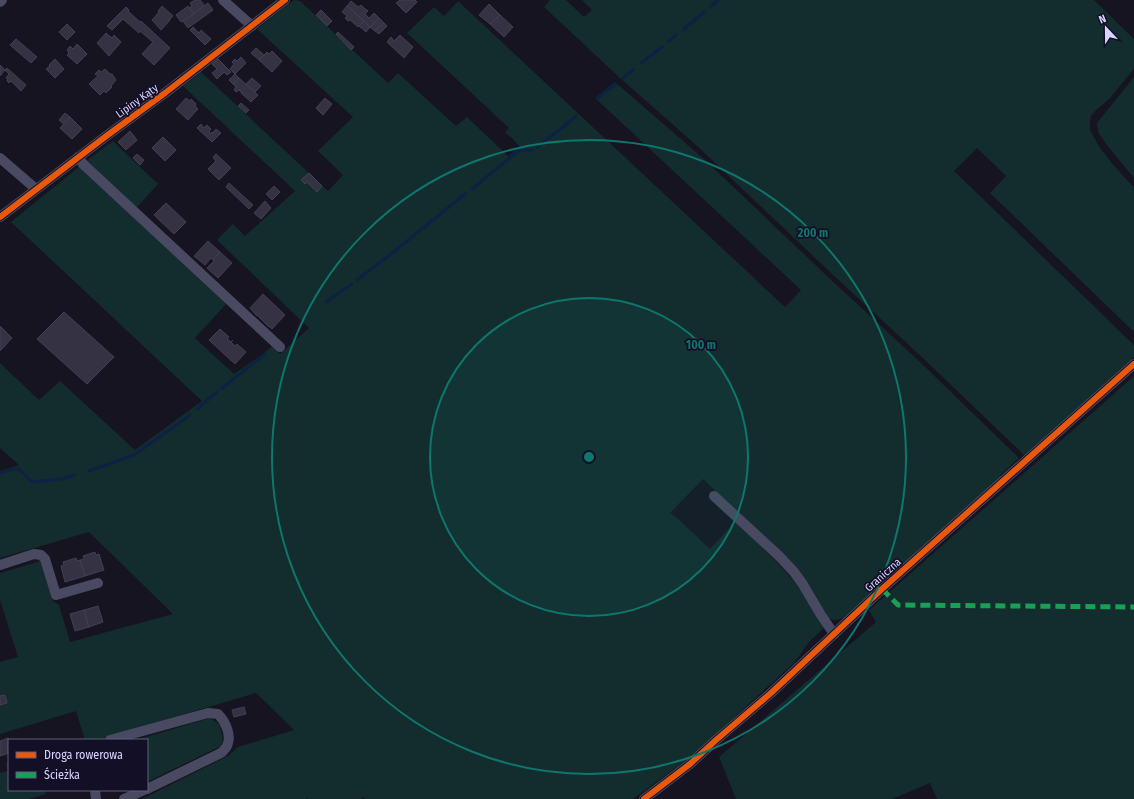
<svg xmlns="http://www.w3.org/2000/svg" width="1134" height="799" viewBox="0 0 1134 799" font-family="'Fira Sans Condensed',sans-serif">
  <style>
    .green { fill: #132c2d }
    .lines { fill: none; stroke-linecap: round; stroke-linejoin: round }
    .stream { stroke: #0d2144; stroke-width: 3 }
    .building { fill: #343243; stroke: #433f54 }
    .minor { stroke: #4a4962; stroke-width: 10 }
    .quiet { stroke: #1a9f57; stroke-width: 5; stroke-dasharray: 10 5; stroke-linecap: butt }
    .cycleway-casing { stroke: #130f26; stroke-width: 8 }
    .cycleway { stroke: #e8590c; stroke-width: 6 }
    .ring { fill: none; stroke: #0f766e; stroke-width: 2 }
    .labels { text-anchor: middle; dominant-baseline: central; stroke-width: 3.5; stroke-linejoin: round; paint-order: stroke }
    .street-label { font-size: 11px; fill: #d9d4ff; stroke: #130f26 }
    .centre { fill: #0f766e; stroke: #130f26; stroke-width: 2 }
    .ring-label { font-size: 12px; text-anchor: middle; font-weight: bold; fill: #0f766e; stroke: #130f26; stroke-width: 3.5; stroke-linejoin: round; paint-order: stroke }
  </style>
  <rect width="100%" height="100%" fill="#161421"/>
  <!-- green -->
  <g class="green">
    <path d="M294,0L300,1L388,83L398,73L456,126L467,117L508,156L520,147L511,137L505,133L509,128L407,33L434,7L444,16L458,1L785,307L801,290L595,98L615,82L705,160L828,277L920,362L1019,458L1000,475L1002,477L843,618C835,621 832,621 825,615L789,560L703,479L670,513L676,517L710,549L736,521L773,558L807,595L825,627L809,642L794,663L688,759L633,799H365L363,797L361,799H308L307,798L306,799H142L228,756L238,747L294,730L256,693L97,740H85L76,711L0,734V662L18,657L0,600V573L41,561L53,601L59,605L70,642L173,614L89,532L0,558V471L19,465L0,448V363L39,400L60,381L135,450L202,401L11,222L80,166L227,303L195,338L234,374L263,354L272,346L280,354L309,328L217,240L233,224L245,236L295,191L183,86L201,72L328,191L343,175L318,151L353,117L257,29Z"/>
    <path d="M550,0H566L584,17L592,10L582,0H1094L1134,39V69L1109,99L1095,111L1091,116L1090,121V130L1100,148L1111,162L1134,188V332L990,193L1006,176L977,148L954,171L1134,345V357L1025,456L925,360L832,274L695,144L620,78L544,7Z"/>
    <path d="M1134,77V178L1106,144L1098,132L1097,123Z"/>
    <path d="M113,141L158,184L136,208L86,161Z"/>
    <path d="M1134,376V799H937L930,783L892,799H736L719,757L876,622L869,610Z"/>
    <path d="M210,718L219,724L223,738L221,746L147,782V740H136Z"/>
    <path d="M6,763H9V790H45L46,794L29,799H0V773L8,771Z"/>
  </g>
  <g class="lines">
    <!-- stream -->
    <g class="stream">
      <path d="M710,7L718,0"/>
      <path d="M683,30L704,12"/>
      <path d="M668,42L677,34"/>
      <path d="M641,63L662,47"/>
      <path d="M623,78L634,69"/>
      <path d="M597,98L616,84"/>
      <path d="M537,147L562,128L576,116"/>
      <path d="M472,189L518,151L521,150H532"/>
      <path d="M357,280L391,254L465,194"/>
      <path d="M326,302L352,284"/>
      <path d="M222,388L265,354"/>
      <path d="M197,409L217,392"/>
      <path d="M89,471L134,455L190,415"/>
      <path d="M0,473L13,469H19L31,481L34,482L62,479L75,475"/>
    </g>
  </g>
  <!-- building -->
  <g class="building">
    <path d="M195,0H200L205,6L194,14L189,8L192,6L190,3Z"/>
    <path d="M400,0H415L417,2L406,13L396,3Z"/>
    <path d="M351,1L358,7L361,5L364,8L368,11L365,14L369,18L374,13L379,18L370,27L347,6Z"/>
    <path d="M208,3L213,10L188,28L183,21Z"/>
    <path d="M489,4L500,15L490,24L479,15Z"/>
    <path d="M162,6L173,16L169,20H170L161,30L152,20L159,12L158,11Z"/>
    <path d="M188,6L194,14L181,22L176,15Z"/>
    <path d="M347,6L364,21L358,27L350,20L348,21L345,18L347,16L342,12Z"/>
    <path d="M126,7L129,10L128,11L140,22L141,21L170,48L154,65L142,54L153,42L140,31L139,33L123,19L112,30L107,26Z"/>
    <path d="M321,10L332,21L327,26L316,15Z"/>
    <path d="M500,15L513,27L504,37L490,24Z"/>
    <path d="M379,18L384,23L375,31L370,27Z"/>
    <path d="M364,21L370,27L366,32L359,26Z"/>
    <path d="M384,23L387,26L379,34L375,31Z"/>
    <path d="M67,24L75,32L67,40L59,32Z"/>
    <path d="M193,27L199,33L201,30L211,39L205,45L190,30Z"/>
    <path d="M338,32L354,47L351,50L336,34Z"/>
    <path d="M106,33L112,38L114,35L121,42L109,56L97,43Z"/>
    <path d="M400,35L413,47L404,58L387,42L391,37L394,41Z"/>
    <path d="M16,39L37,57L31,63L10,45Z"/>
    <path d="M77,44L87,54L77,64L67,55L69,53L67,50L70,46L73,49Z"/>
    <path d="M256,48L264,55L259,60L251,53Z"/>
    <path d="M272,51L282,61L272,72L259,60L267,52L269,54Z"/>
    <path d="M241,57L246,63L235,74L230,69L234,64L232,62L235,59L237,61Z"/>
    <path d="M55,59L64,69L55,78L46,69L50,66L49,65Z"/>
    <path d="M218,59L231,72L227,75L224,72L217,79L212,73L217,69L212,64Z"/>
    <path d="M0,65L5,70L0,76Z"/>
    <path d="M7,68L26,85L21,91L11,81L9,83L7,81L8,79L6,78L9,74L5,70Z"/>
    <path d="M105,69L110,74H112L116,80L111,86L112,87L106,93L104,91L100,95L89,84L98,76L95,74L99,70L101,72Z"/>
    <path d="M235,74L239,78L233,84L229,80Z"/>
    <path d="M239,78L258,95L251,102L241,93H242L239,90L236,92L234,90L236,87L233,84Z"/>
    <path d="M252,78L261,86L255,92L246,84Z"/>
    <path d="M186,98L190,101L191,99L196,104L195,106L198,109L188,120L176,109Z"/>
    <path d="M325,98L332,104L323,115L316,108Z"/>
    <path d="M241,103L249,110L246,113L238,106Z"/>
    <path d="M65,113L70,117L64,124L59,120Z"/>
    <path d="M70,117L82,129L72,139L60,128Z"/>
    <path d="M201,124L204,128L207,125L211,129L209,131L211,134L212,132L213,133L216,129L221,133L212,142L197,128Z"/>
    <path d="M130,131L137,140L126,150L118,142Z"/>
    <path d="M163,137L176,150L165,161L152,148Z"/>
    <path d="M137,154L144,160L140,165L133,158Z"/>
    <path d="M216,154L231,168L219,180L208,169L216,161L213,157Z"/>
    <path d="M309,173L322,186L317,192L307,182L305,184L301,180Z"/>
    <path d="M229,183L253,205L249,209L226,187Z"/>
    <path d="M274,186L280,192L272,200L266,194Z"/>
    <path d="M265,201L271,208L261,219L254,213Z"/>
    <path d="M166,203L186,222L174,234L154,215Z"/>
    <path d="M208,241L220,252L213,260L211,258L205,265L194,256Z"/>
    <path d="M220,252L232,263L218,278L207,268L214,261L213,260Z"/>
    <path d="M263,294L285,315L272,329L269,326V327L257,315V316L250,308Z"/>
    <path d="M64,312L114,357L87,384L37,339Z"/>
    <path d="M0,326L12,338L0,351Z"/>
    <path d="M220,329L229,337L227,339L231,342L233,340L231,342L235,346L237,344L246,352L235,364L209,340Z"/>
    <path d="M95,552L96,555L99,554L104,570L85,576L80,560L84,559L83,556Z"/>
    <path d="M76,558L77,561L80,560L85,576L65,582L61,566L64,565L63,562Z"/>
    <path d="M98,606L103,622L89,627L84,610Z"/>
    <path d="M84,610L89,627L75,631L70,614Z"/>
    <path d="M5,695L7,703L0,705V696Z"/>
    <path d="M244,707L246,714L234,717L232,710Z"/>
    <path d="M8,738L9,742V753L0,756V741Z"/>
  </g>
  <g class="lines">
    <!-- minor -->
    <g class="minor">
      <path d="M223,0L252,26"/>
      <path d="M0,2L2,0"/>
      <path d="M78,157L83,164L280,347"/>
      <path d="M0,158L36,189"/>
      <path d="M0,217L105,137L165,93L285,0"/>
      <path d="M714,496L779,556L794,572L802,583L821,615L834,634"/>
      <path d="M0,565L34,554L41,555L45,559L56,595L98,583"/>
      <path d="M110,740L208,713L218,714C225,721 231,734 228,743C227,748 224,750 221,753L147,789"/>
      <path d="M95,790L96,799"/>
      <path d="M124,799L144,790"/>
      <path d="M644,799L690,764L716,740L771,693L882,589L1134,364"/>
    </g>
    <!-- quiet -->
    <path class="quiet" d="M882,589L898,605L1134,607"/>
    <defs>
      <g id="cycleway">
        <path d="M0,217L105,137L165,93L285,0"/>
        <path d="M644,799L690,764L716,740L771,693L882,589L1134,364"/>
      </g>
    </defs>
    <!-- cycleway casing -->
    <use href="#cycleway" class="cycleway-casing"/>
    <!-- cycleway -->
    <use href="#cycleway" class="cycleway"/>
  </g>
  <!-- distance rings -->
  <circle cx="589" cy="457" r="159" fill="#0f766e" fill-opacity=".12"/>
  <g class="ring">
    <circle cx="589" cy="457" r="159"/>
    <circle cx="589" cy="457" r="317"/>
  </g>
  <g class="labels">
    <!-- street labels -->
    <g class="street-label">
      <text transform="translate(137 101) rotate(-36)">Lipiny Kąty</text>
      <text transform="translate(883 575) rotate(-42)">Graniczna</text>
    </g>
  </g>
  <circle cx="589" cy="457" r="6" class="centre"/>
  <g class="ring-label">
    <text x="813" y="237">200 m</text>
    <text x="701" y="349">100 m</text>
  </g>
  <!-- legend -->
  <rect x="8" y="739" width="140" height="52" fill="#130f26" stroke="#625e7d"/>
  <rect x="16" y="752" width="20" height="6" fill="#e8590c" stroke="#625e7d"/>
  <text x="44" y="759" font-size="12" fill="#d9d4ff">Droga rowerowa</text>
  <rect x="16" y="772" width="20" height="6" fill="#1a9f57" stroke="#625e7d"/>
  <text x="44" y="779" font-size="12" fill="#d9d4ff">Ścieżka</text>
  <!-- north arrow -->
  <g transform="translate(1106 28) rotate(338)" stroke="#130f26" stroke-width="3" paint-order="stroke">
  <path d="M0-3L7 15L0 10L-7 15Z" fill="#d9d4ff"/>
  <text y="-6" font-size="11" font-weight="bold" text-anchor="middle" fill="#d9d4ff">N</text>
  </g>
</svg>
